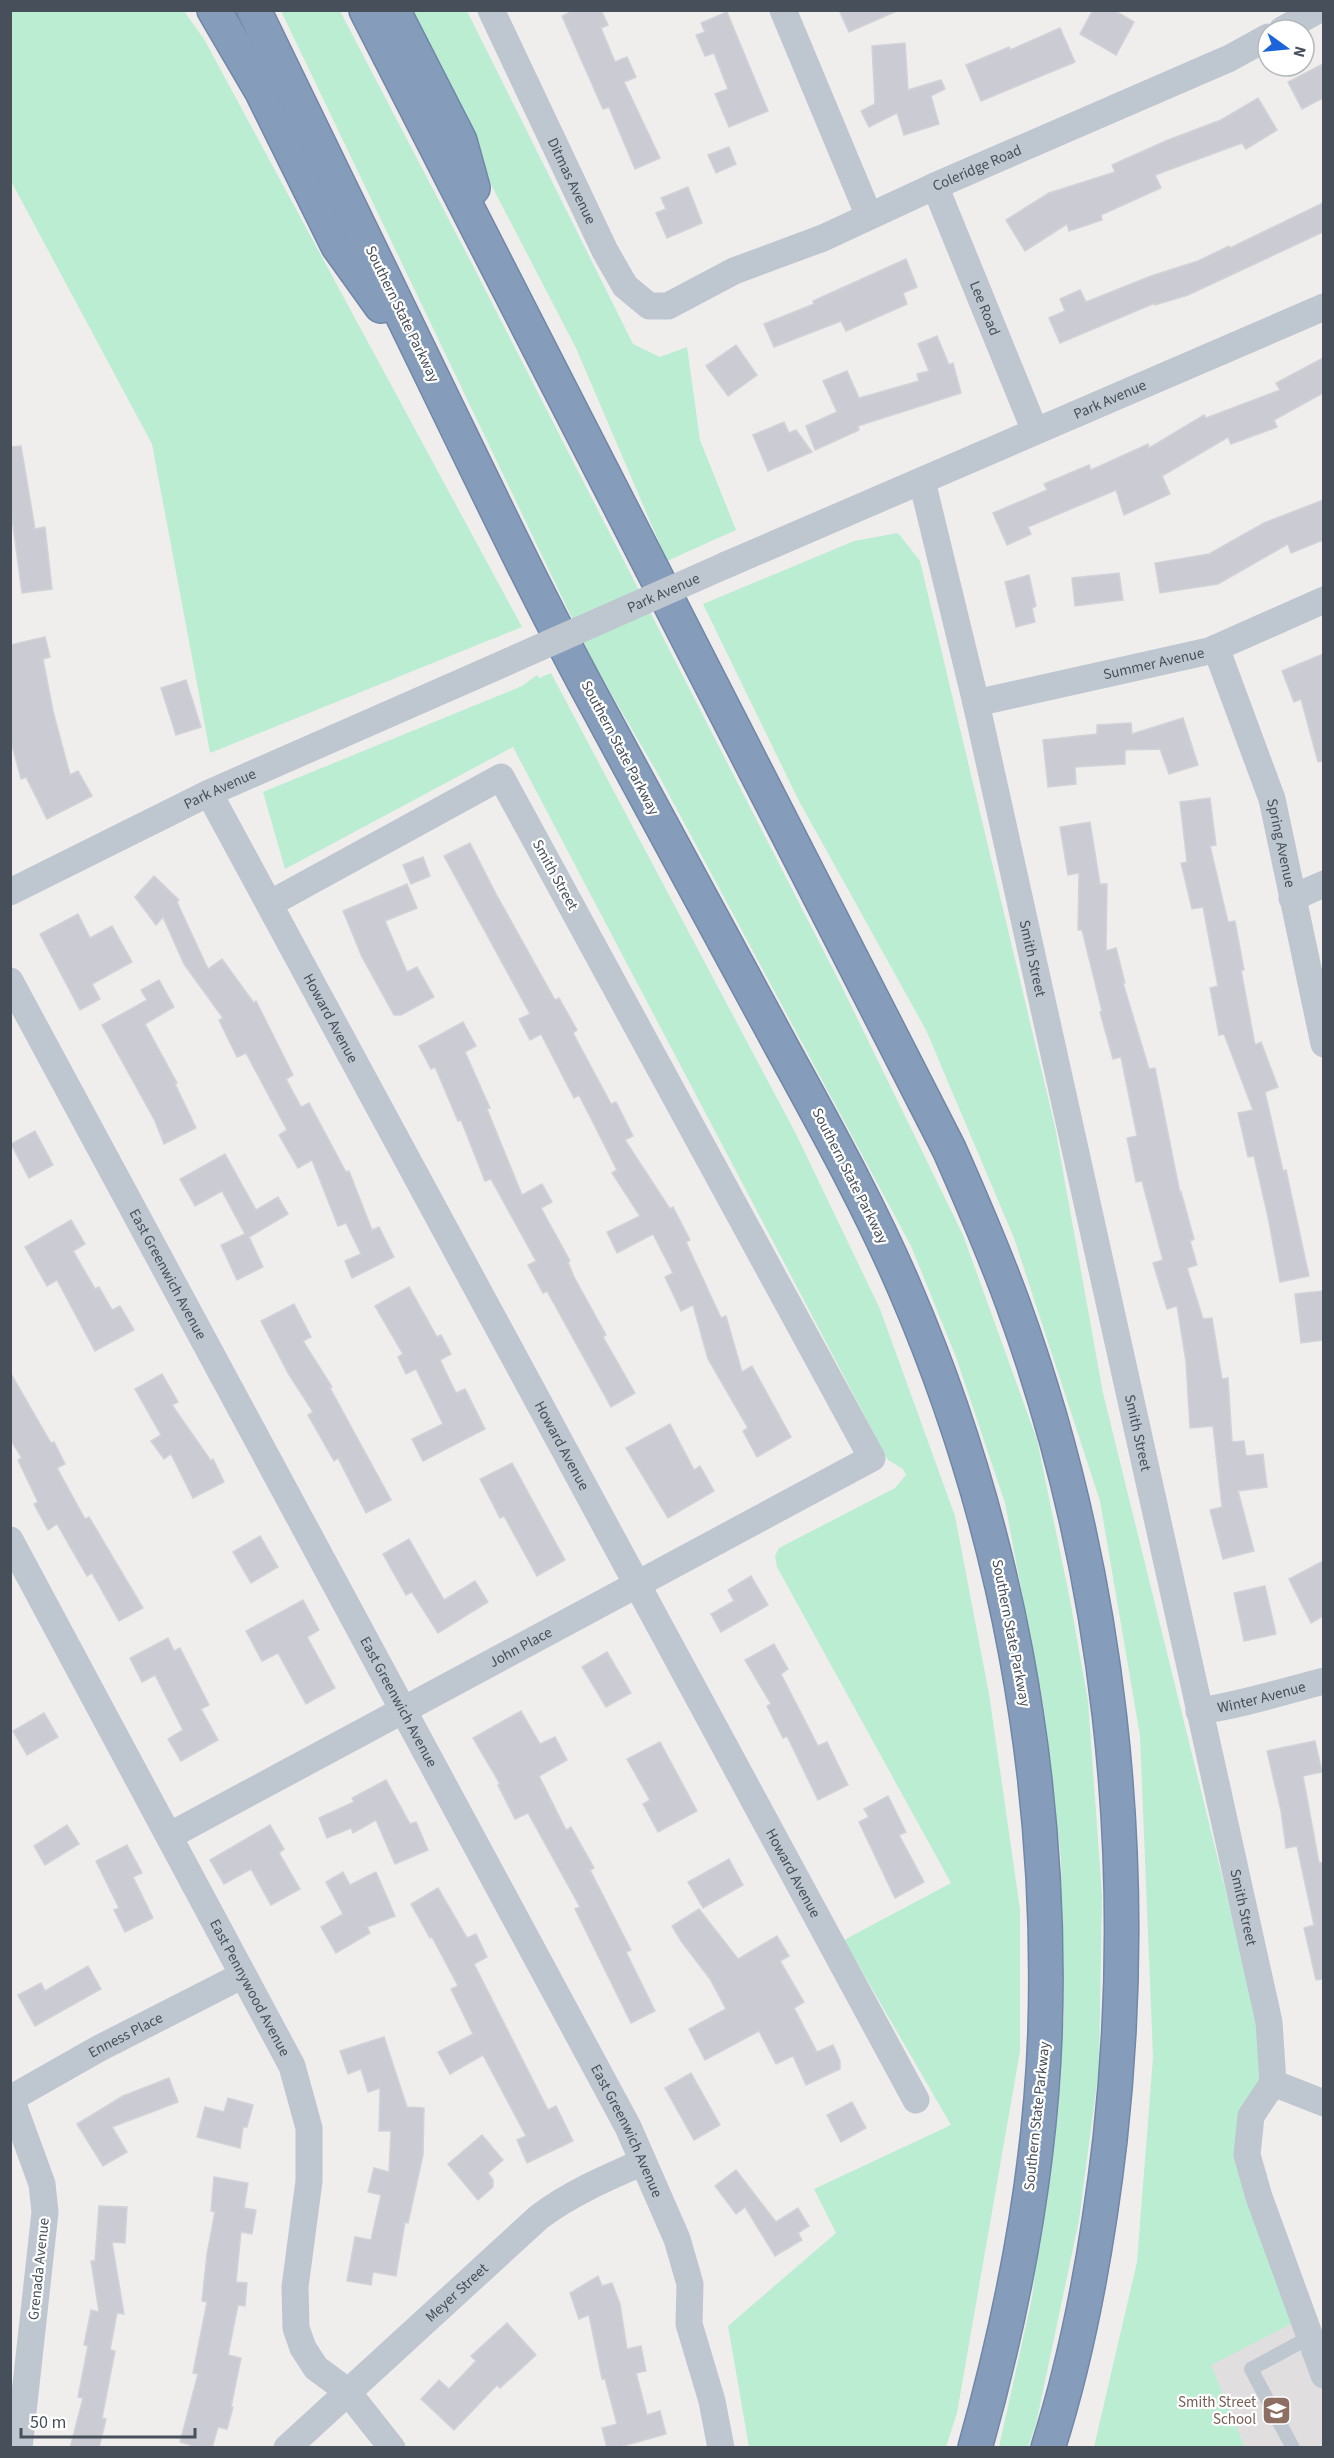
<svg xmlns="http://www.w3.org/2000/svg" width="1334" height="2458" viewBox="0 0 1334 2458" font-family="'Source Sans 3',sans-serif">
  <style>
    .education { fill: #e1dedf }
    .green { fill: #bbedd2 }
    .building { fill: #cacbd3; stroke: #d1d3d8; stroke-width: 1.5 }
    .lines { fill: none; stroke-linecap: round; stroke-linejoin: round }
    .highway-casing { stroke: #7187a7; stroke-width: 36 }
    .lane { stroke: #bec6cf; stroke-width: 14 }
    .street { stroke: #bec6cf; stroke-width: 27 }
    .highway { stroke: #859cbb; stroke-width: 33 }
    .street-bridge { stroke: #bec6cf; stroke-width: 27 }
    .labels { text-anchor: middle; dominant-baseline: central; stroke-width: 4.5; stroke-linejoin: round; paint-order: stroke }
    .street-label { font-size: 15px; fill: #464f5a; stroke: #fff }
    .education-label { font-size: 15px; fill: #785e54; stroke: #fff; text-anchor: end }
  </style>
  <rect width="100%" height="100%" fill="#f0eded"/>
  <!-- education -->
  <path class="education" d="M1303,2318L1323,2375V2447H1245L1210,2364Z"/>
  <!-- green -->
  <g class="green">
    <path d="M11,10L184,11L204,39L522,627L210,753L152,444L11,181Z"/>
    <path d="M281,11H340L472,264L840,983L963,1235L1037,1440L1070,1600L1088,1701L1102,1895L1099,2068L1079,2220L1036,2424L1028,2447H999L1032,2298L1064,2017L1061,1860L1045,1715L1005,1503L956,1357L911,1246L658,774L594,664Z"/>
    <path d="M401,11H467L633,344L660,357L687,347L700,440L736,530L667,561L576,348Z"/>
    <path d="M898,533L920,561L1055,1127L1103,1393L1273,2083L1247,2155L1303,2318L1211,2365L1245,2447H1094L1137,2262L1153,2057L1140,1736L1100,1501L1014,1238L926,1030L799,801L703,604L854,541Z"/>
    <path d="M551,673L796,1134L880,1309L955,1516L989,1694L1020,1909V2051L957,2413L946,2447H749L728,2326L836,2233L814,2189L951,2125L844,1940L951,1883L777,1567L775,1556L779,1548L895,1488L906,1475L903,1469L888,1460L513,747L285,869L263,792L522,686L537,675L539,678Z"/>
  </g>
  <!-- building -->
  <g class="building">
    <path d="M574,10H601L608,25L601,28L615,62L627,57L636,77L624,82L660,158L635,169L609,107L603,109L562,16Z"/>
    <path d="M839,10H899L849,32Z"/>
    <path d="M1093,10H1114L1134,22L1116,55L1080,34Z"/>
    <path d="M727,12L768,111L729,127L715,94L728,89L714,53L705,56L696,35L705,32L701,23Z"/>
    <path d="M1060,28L1075,62L981,101L966,65L1009,47L1010,50Z"/>
    <path d="M905,43L908,90L941,80L945,89L931,96L939,124L904,135L897,113L869,127L861,111L875,104L872,46Z"/>
    <path d="M1323,64V98L1302,109L1288,82Z"/>
    <path d="M1258,98L1277,130L1246,149L1242,143L1155,175L1161,188L1101,215L1102,220L1069,231L1067,224L1025,251L1006,220L1049,193L1115,172L1112,165L1168,140L1221,120Z"/>
    <path d="M729,147L736,164L716,173L708,155Z"/>
    <path d="M688,187L702,223L667,238L656,213L666,209L661,198Z"/>
    <path d="M1323,203V232L1188,295L1155,305V303L1060,343L1049,318L1065,311L1060,299L1080,290L1086,302L1151,276L1198,261L1229,246L1230,248Z"/>
    <path d="M906,259L917,287L903,293L907,304L846,331L841,321L774,347L764,324L814,304L813,301Z"/>
    <path d="M937,336L949,365L953,363L961,393L858,426L859,430L815,450L806,426L837,412L823,381L847,371L859,398L919,381L917,374L929,371L918,344Z"/>
    <path d="M736,345L757,375L728,396L706,366Z"/>
    <path d="M1323,358V393L1274,420L1277,427L1231,444L1228,437L1162,476L1170,494L1124,515L1116,490L1028,527L1031,534L1007,545L993,513L1047,490L1044,484L1089,465L1091,470L1148,444L1149,448L1204,415L1206,418L1280,390L1276,383Z"/>
    <path d="M784,422L789,433L796,430L812,452L768,471L753,435Z"/>
    <path d="M21,446L35,529L45,527L52,589L22,593L10,503V447Z"/>
    <path d="M1323,500V540L1291,553L1288,544L1218,584L1160,593L1155,563L1209,554L1264,523Z"/>
    <path d="M1119,573L1123,600L1075,606L1072,578Z"/>
    <path d="M1029,575L1036,606L1032,608L1035,622L1016,627L1005,582Z"/>
    <path d="M45,637L50,657L43,659L53,711L70,775L78,771L92,796L47,819L26,777L21,779L10,738V645Z"/>
    <path d="M1323,654V761L1318,762L1301,699L1294,702L1282,671Z"/>
    <path d="M186,680L201,727L176,735L161,688Z"/>
    <path d="M1183,718L1198,765L1169,774L1160,749L1125,750V764L1075,767L1076,784L1048,787L1043,740L1097,734V725L1131,723L1132,734Z"/>
    <path d="M1210,798L1216,845L1210,846L1228,922L1235,921L1244,970H1241L1255,1045L1261,1042L1278,1087L1265,1092L1283,1171L1286,1170L1309,1276L1280,1282L1268,1217L1254,1156L1248,1157L1238,1113L1253,1110L1224,1034L1219,1035L1210,988L1218,986L1203,907L1192,909L1181,863L1187,862L1180,802Z"/>
    <path d="M1090,822L1100,884H1107L1106,951L1116,948L1125,983H1123L1149,1069L1155,1068L1180,1193L1181,1192L1194,1239L1190,1241L1197,1265L1187,1268L1203,1319L1212,1318L1222,1379L1228,1378L1232,1442L1244,1441L1246,1456L1263,1454L1267,1487L1238,1491L1254,1551L1223,1559L1210,1510L1222,1507L1213,1426L1190,1428L1186,1362L1177,1306L1167,1309L1153,1263L1163,1260L1142,1181L1136,1182L1127,1138L1137,1136L1121,1057L1113,1059L1100,1012L1102,1011L1082,930H1078L1079,873L1068,875L1060,827Z"/>
    <path d="M470,843L496,894L555,1000L559,998L577,1030L573,1033L611,1104L616,1102L633,1136L625,1140L670,1209L673,1207L690,1240L686,1242L721,1318L726,1316L742,1372L752,1366L791,1437L757,1457L743,1431L748,1428L708,1359L693,1305L681,1311L665,1277L673,1273L653,1234L617,1253L607,1232L640,1216L612,1173L617,1170L579,1095L574,1098L541,1034L530,1040L519,1019L530,1014L444,856Z"/>
    <path d="M423,857L430,876L411,884L403,865Z"/>
    <path d="M154,876L179,900L177,902L208,969L222,959L254,1003L256,1001L293,1075L286,1079L301,1107L309,1103L346,1172L349,1171L372,1230L379,1227L394,1257L352,1278L345,1261L361,1254L346,1223L338,1226L312,1160L298,1168L279,1135L287,1130L246,1053L237,1057L219,1020L223,1018L184,964L163,917L156,925L135,897Z"/>
    <path d="M407,884L417,908L385,921L407,972L417,967L434,997L401,1015H394L362,957L343,911Z"/>
    <path d="M78,914L90,938L112,926L132,962L92,984L100,999L80,1010L40,934Z"/>
    <path d="M159,980L174,1007L145,1024L177,1083L175,1084L196,1128L164,1144L155,1121L102,1025L147,1000L141,990Z"/>
    <path d="M463,1022L476,1046L465,1052L490,1108L487,1109L522,1195L542,1184L552,1202L541,1208L570,1261L568,1262L574,1277L606,1335L603,1337L635,1393L611,1407L547,1291L543,1293L528,1265L536,1261L491,1179L485,1181L461,1120L458,1121L435,1067L431,1069L419,1046Z"/>
    <path d="M35,1131L53,1165L29,1178L11,1144Z"/>
    <path d="M225,1154L256,1210L278,1197L288,1214L249,1237L263,1267L237,1280L221,1245L245,1234L222,1191L195,1206L180,1179Z"/>
    <path d="M71,1220L85,1244L73,1251L95,1289L99,1287L112,1310L120,1306L134,1330L95,1351L57,1280L47,1286L25,1247Z"/>
    <path d="M409,1287L437,1337L441,1335L451,1354L440,1360L456,1393L465,1389L485,1429L423,1461L412,1439L443,1424L416,1369L406,1374L398,1357L403,1354L375,1306Z"/>
    <path d="M1323,1291V1340L1301,1343L1295,1294Z"/>
    <path d="M294,1304L311,1337L303,1341L332,1387L330,1388L391,1500L366,1513L338,1458L334,1461L308,1415L313,1412L288,1373L261,1321Z"/>
    <path d="M10,1372L51,1443L54,1442L65,1464L57,1468L85,1519L89,1517L143,1608L119,1621L92,1573L87,1576L57,1524L48,1530L34,1504L38,1502L18,1460L22,1458L10,1439Z"/>
    <path d="M162,1374L178,1402L172,1405L211,1461L213,1459L224,1482L193,1498L171,1454L164,1459L151,1441L161,1435L135,1389Z"/>
    <path d="M670,1424L694,1470L700,1466L714,1491L668,1518L626,1448Z"/>
    <path d="M512,1463L565,1560L537,1576L504,1516L500,1518L480,1479Z"/>
    <path d="M260,1536L278,1567L251,1583L233,1552Z"/>
    <path d="M409,1539L444,1600L475,1581L488,1602L438,1633L412,1592L406,1595L383,1554Z"/>
    <path d="M1323,1561V1616L1311,1623L1289,1579Z"/>
    <path d="M751,1576L768,1605L721,1632L711,1614L734,1601L728,1590Z"/>
    <path d="M1265,1586L1276,1634L1244,1641L1234,1593Z"/>
    <path d="M303,1600L319,1630L307,1637L335,1688L306,1704L278,1653L262,1661L246,1631Z"/>
    <path d="M168,1638L174,1651L180,1648L209,1705L201,1709L218,1740L181,1761L168,1739L183,1730L155,1675L142,1682L130,1658Z"/>
    <path d="M774,1644L788,1669L781,1674L818,1746L827,1742L848,1785L818,1800L787,1736L783,1738L767,1706L771,1704L745,1660Z"/>
    <path d="M607,1652L631,1693L606,1707L582,1667Z"/>
    <path d="M521,1711L540,1744L555,1737L567,1760L539,1776L566,1830L571,1827L594,1868L590,1870L631,1950L626,1952L655,2011L631,2023L575,1909L580,1907L528,1813L515,1819L498,1785L500,1784L473,1738Z"/>
    <path d="M44,1713L58,1737L27,1755L13,1731Z"/>
    <path d="M1315,1741L1322,1772L1303,1776L1319,1863L1323,1862V1979L1316,1980L1304,1928L1314,1925L1297,1846L1286,1848L1281,1811L1267,1751Z"/>
    <path d="M660,1742L697,1811L658,1832L643,1804L650,1800L627,1759Z"/>
    <path d="M386,1780L410,1824L416,1822L428,1850L395,1864L376,1820L353,1833L351,1828L327,1838L319,1818L354,1802L352,1798Z"/>
    <path d="M888,1796L906,1832L899,1835L924,1882L895,1898L859,1822L869,1817L864,1809Z"/>
    <path d="M67,1825L79,1844L45,1865L34,1846Z"/>
    <path d="M270,1825L284,1849L279,1853L300,1889L271,1905L251,1869L224,1884L210,1860Z"/>
    <path d="M127,1845L142,1873L133,1877L153,1918L125,1932L114,1910L119,1908L96,1861Z"/>
    <path d="M729,1859L743,1885L703,1908L688,1882Z"/>
    <path d="M343,1872L350,1885L376,1872L395,1916L367,1927L370,1933L336,1953L321,1927L343,1914L326,1882Z"/>
    <path d="M438,1888L467,1938L476,1934L487,1957L474,1964L548,2110L556,2106L573,2141L527,2163L517,2140L526,2136L483,2055L450,2074L438,2052L473,2034L451,1989L458,1986L432,1937L430,1938L411,1904Z"/>
    <path d="M699,1909L738,1959L777,1936L789,1956L780,1961L804,2002L794,2008L817,2052L833,2045L840,2061V2069L806,2085L793,2056L776,2064L759,2031L705,2060L689,2029L726,2009L710,1979L681,1941L672,1926Z"/>
    <path d="M88,1966L101,1989L35,2026L18,1995L41,1983L45,1991Z"/>
    <path d="M384,2037L407,2107L424,2108L423,2155L408,2223L405,2222L396,2276L373,2272L371,2285L347,2281L355,2237L371,2240L381,2195L368,2192L374,2168L389,2172L391,2131H379L380,2088L368,2092L361,2069L348,2074L340,2051Z"/>
    <path d="M691,2073L720,2125L694,2140L665,2088Z"/>
    <path d="M169,2078L178,2102L112,2127L127,2152L103,2166L77,2124L123,2096Z"/>
    <path d="M228,2098L253,2105L247,2127H243L240,2148L197,2137L205,2107L224,2112Z"/>
    <path d="M852,2102L866,2128L841,2142L827,2115Z"/>
    <path d="M482,2135L503,2160L488,2173L493,2180V2187L478,2200L448,2164Z"/>
    <path d="M736,2170L776,2222L798,2208L809,2226L798,2233L802,2240L775,2256L745,2207L736,2214L715,2186Z"/>
    <path d="M214,2177L248,2183L244,2208L256,2210L252,2234L241,2232L236,2282L247,2283L245,2306L238,2305L228,2355L241,2358L231,2407H233L227,2429L218,2427L212,2448H200L180,2442L198,2374L193,2373L207,2302L202,2301L207,2254L215,2212L211,2211Z"/>
    <path d="M99,2206L127,2207L125,2243L112,2242L124,2314L117,2313L110,2350L115,2351L102,2418L106,2419L99,2448H70L83,2398L78,2397L88,2346L84,2345L91,2310L99,2312L91,2261H95Z"/>
    <path d="M598,2276L602,2286L612,2283L620,2304L627,2349L641,2346L646,2371L636,2373L647,2415L660,2411L666,2434L616,2448H607L602,2428L617,2424L605,2379H602L589,2315L579,2319L570,2293Z"/>
    <path d="M507,2323L536,2355L500,2388L497,2385L454,2430L421,2399L439,2380L449,2389L476,2361L471,2356Z"/>
  </g>
  <g class="lines">
    <defs>
      <g id="highway">
        <path d="M214,10L262,92L338,246L381,306"/>
        <path d="M254,10C316,137 377,263 438,389C488,492 537,595 591,695C652,807 713,919 773,1031C819,1116 867,1200 905,1289C1006,1523 1053,1778 1045,2033C1040,2173 1013,2313 975,2448"/>
        <path d="M366,10L949,1149C972,1201 994,1252 1013,1304C1110,1570 1141,1859 1110,2140C1098,2243 1080,2348 1048,2448"/>
        <path d="M393,10L460,141L473,188"/>
      </g>
    </defs>
    <!-- highway casing -->
    <use href="#highway" class="highway-casing"/>
    <!-- lane -->
    <path class="lane" d="M1293,2448L1251,2369L1310,2337"/>
    <!-- street -->
    <g class="street">
      <path id="s1" d="M491,10L605,251L625,286L649,306H668L734,271L823,238L935,186L1230,58L1268,37"/>
      <path d="M783,10L869,216"/>
      <path d="M1282,30L1318,10"/>
      <path id="s2" d="M935,186L1035,431"/>
      <path id="s3" d="M922,481L976,703L1269,2022L1273,2083L1251,2116L1247,2155L1259,2197L1324,2375"/>
      <path id="s4" d="M726,565L1324,307"/>
      <path id="s5" d="M1216,648L1272,799L1324,1044"/>
      <path id="s6" d="M976,703L1209,651L1324,600"/>
      <path id="s7" d="M209,793L916,2100"/>
      <path id="s8" d="M10,892L209,793L507,662"/>
      <path d="M1292,898L1324,884"/>
      <path id="s9" d="M10,981L628,2127L677,2239L690,2284L689,2324L712,2401L721,2448"/>
      <path id="s10" d="M10,1540L292,2066L309,2128V2181L295,2287L296,2328L303,2348L316,2368L347,2391L392,2448"/>
      <path id="s11" d="M1199,1711C1241,1705 1282,1692 1324,1681"/>
      <path id="s12" d="M169,1836L872,1458L501,777L271,903"/>
      <path d="M1273,2083L1324,2103"/>
      <path d="M10,2096L42,2184L45,2212L19,2448"/>
      <path id="s13" d="M10,2099L98,2049L243,1975"/>
      <path id="s14" d="M287,2448L539,2217C571,2193 606,2178 643,2162"/>
    </g>
    <!-- highway -->
    <use href="#highway" class="highway"/>
    <!-- street-bridge -->
    <path class="street-bridge" id="s15" d="M507,662L726,565"/>
  </g>
  <!-- icons -->
  <defs>
    <symbol id="school-square" viewBox="-11 -11 22 22"><rect x="-9" y="-9" width="18" height="18" rx="4" fill="#8d6e63" stroke="#fff"/><path d="M0-5L7-2L0 1L-7-2ZM-4 1L0 2.5L4 1V4Q0 6-4 4Z" fill="#fff"/></symbol>
  </defs>
  <g fill-rule="evenodd">
    <use href="#school-square" x="1260" y="2394" width="33" height="33"/>
  </g>
  <g class="labels">
    <!-- street labels -->
    <g class="street-label">
      <text stroke="none"><textPath href="#s1" startOffset="696">Coleridge Road</textPath></text>
      <text stroke="none"><textPath href="#s1" startOffset="189">Ditmas Avenue</textPath></text>
      <text stroke="none"><textPath href="#s2" startOffset="132">Lee Road</textPath></text>
      <text transform="translate(402 314) rotate(64)">Southern State Parkway</text>
      <text stroke="none"><textPath href="#s4" startOffset="418">Park Avenue</textPath></text>
      <text stroke="none"><textPath href="#s15" startOffset="171">Park Avenue</textPath></text>
      <text stroke="none"><textPath href="#s6" startOffset="182">Summer Avenue</textPath></text>
      <text transform="translate(620 748) rotate(62)">Southern State Parkway</text>
      <text stroke="none"><textPath href="#s8" startOffset="234">Park Avenue</textPath></text>
      <text stroke="none"><textPath href="#s5" startOffset="206">Spring Avenue</textPath></text>
      <text transform="translate(555 875) rotate(61)">Smith Street</text>
      <text stroke="none"><textPath href="#s3" startOffset="490">Smith Street</textPath></text>
      <text stroke="none"><textPath href="#s7" startOffset="256">Howard Avenue</textPath></text>
      <text transform="translate(850 1176) rotate(63)">Southern State Parkway</text>
      <text stroke="none"><textPath href="#s9" startOffset="333">East Greenwich Avenue</textPath></text>
      <text stroke="none"><textPath href="#s3" startOffset="976">Smith Street</textPath></text>
      <text stroke="none"><textPath href="#s7" startOffset="742">Howard Avenue</textPath></text>
      <text transform="translate(1011 1633) rotate(79)">Southern State Parkway</text>
      <text stroke="none"><textPath href="#s12" startOffset="399">John Place</textPath></text>
      <text stroke="none"><textPath href="#s11" startOffset="64">Winter Avenue</textPath></text>
      <text stroke="none"><textPath href="#s9" startOffset="819">East Greenwich Avenue</textPath></text>
      <text stroke="none"><textPath href="#s7" startOffset="1228">Howard Avenue</textPath></text>
      <text stroke="none"><textPath href="#s3" startOffset="1462">Smith Street</textPath></text>
      <text stroke="none"><textPath href="#s10" startOffset="508">East Pennywood Avenue</textPath></text>
      <text stroke="none"><textPath href="#s13" startOffset="132">Enness Place</textPath></text>
      <text transform="translate(1037 2116) rotate(-84)">Southern State Parkway</text>
      <text stroke="none"><textPath href="#s9" startOffset="1305">East Greenwich Avenue</textPath></text>
      <text transform="translate(39 2269) rotate(-84)">Grenada Avenue</text>
      <text stroke="none"><textPath href="#s14" startOffset="230">Meyer Street</textPath></text>
    </g>
    <!-- education labels -->
    <g class="education-label">
      <text x="1256" y="2402">Smith Street<tspan x="1256" dy="17">School</tspan></text>
    </g>
  </g>
  <!-- border -->
  <rect width="1334" height="2458" fill="none" stroke="#464f5a" stroke-width="24"/>
  <!-- north arrow -->
  <g transform="translate(1286 48) rotate(105)"><circle r="28" fill="#ffffff" stroke="#b5b9bd" stroke-width="1.5"/>
  <path d="M0-4.5L10 22L0 15L-10 22Z" fill="#1d64d9"/>
  <text y="-9" font-size="16" font-weight="bold" text-anchor="middle" fill="#464f5a">N</text>
  </g>
  <!-- scale -->
  <path d="M21 2428v9h174v-9" fill="none" stroke="#464f5a" stroke-width="3"/>
  <text x="30" y="2428" font-size="18" fill="#464f5a" stroke="#ffffff" stroke-width="4.5" paint-order="stroke">50 m</text>
</svg>
